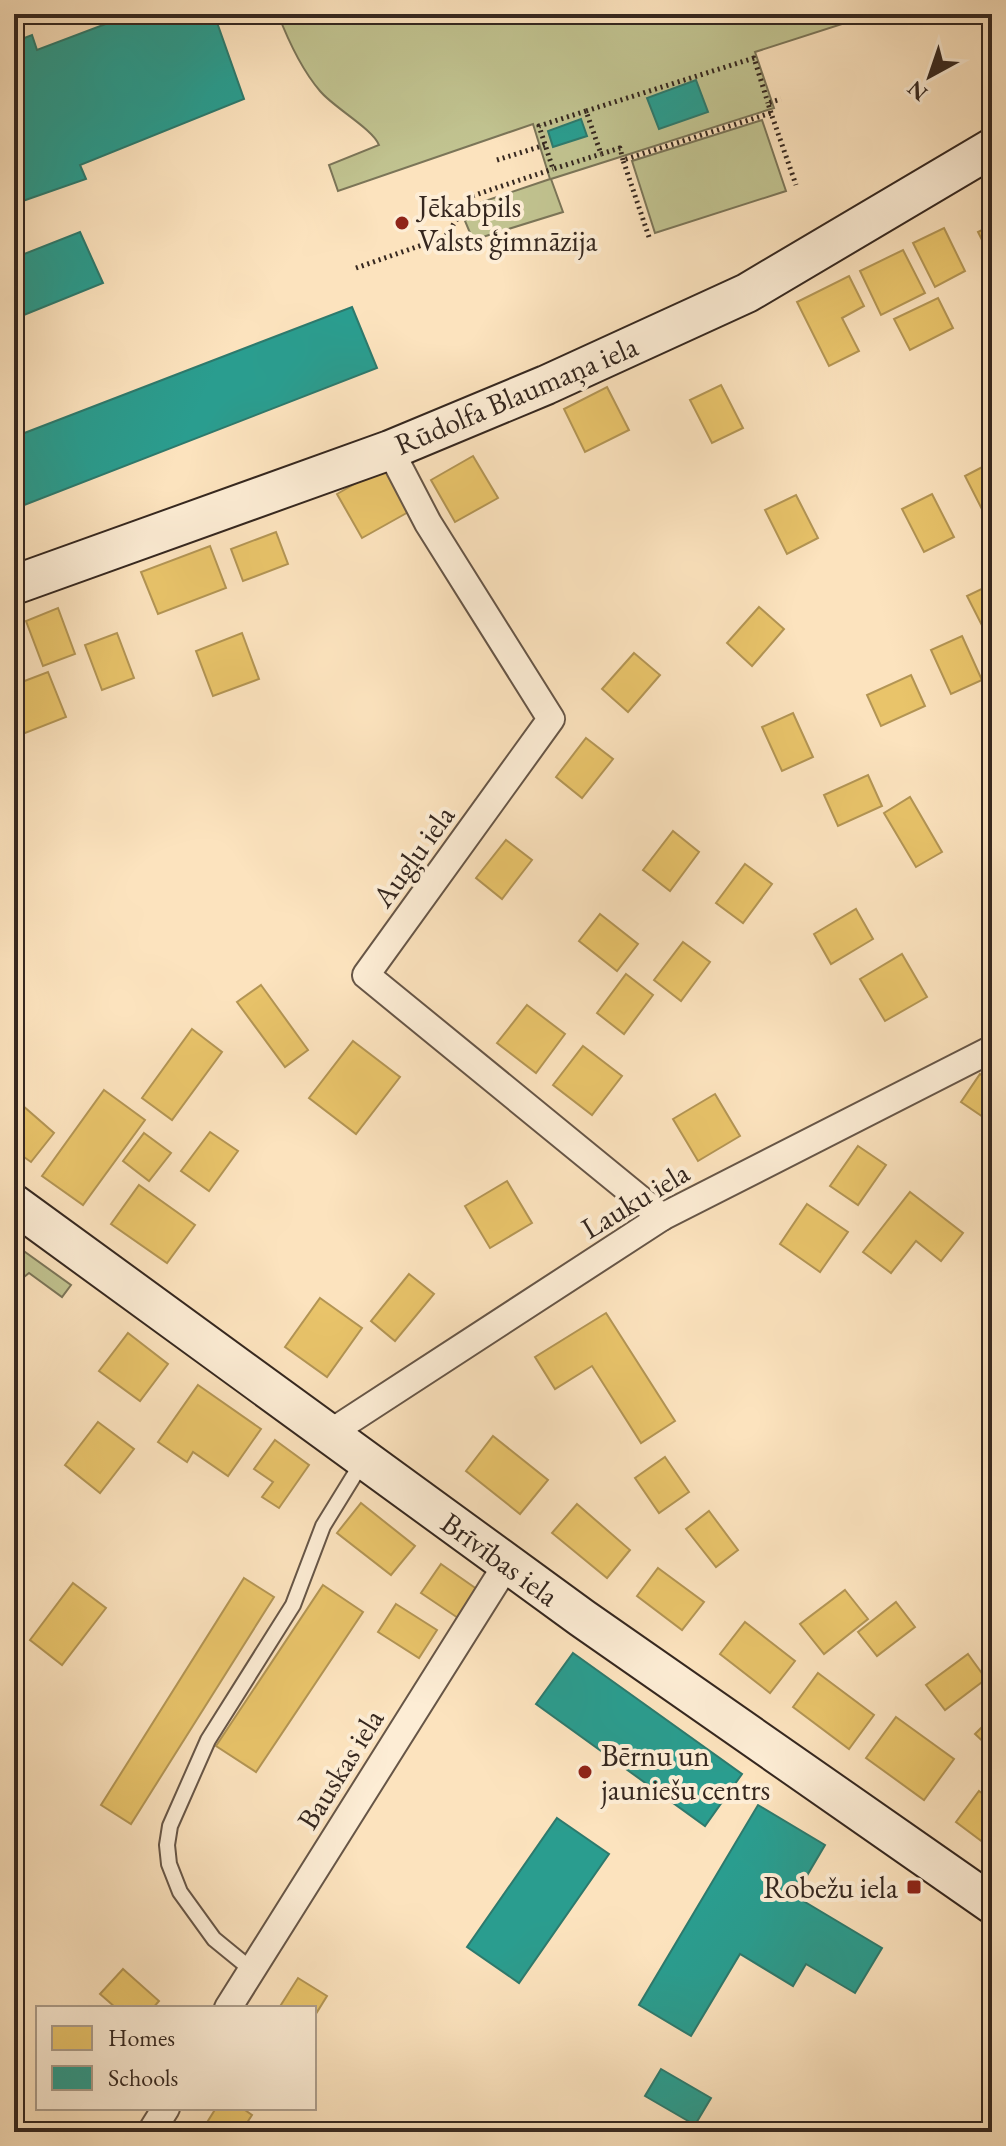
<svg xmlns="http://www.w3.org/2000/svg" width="1006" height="2146" viewBox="0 0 1006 2146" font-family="'EB Garamond',serif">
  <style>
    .green { fill: #c1c390; stroke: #7b7558; stroke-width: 2 }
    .homes { fill: #e9c46a; stroke: #b39554; stroke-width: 2 }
    .schools { fill: #2a9d8f; stroke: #2d7a6d; stroke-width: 2 }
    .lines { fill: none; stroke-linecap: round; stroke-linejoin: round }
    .service-casing { stroke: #675647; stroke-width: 18 }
    .minor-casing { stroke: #675647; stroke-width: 30 }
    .secondary-casing { stroke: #35271f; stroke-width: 42 }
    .path { stroke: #35271f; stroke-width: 5; stroke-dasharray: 2 4; stroke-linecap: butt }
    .service { stroke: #fdedd5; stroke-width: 14 }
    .minor { stroke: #fdedd5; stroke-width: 26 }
    .secondary { stroke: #fdedd5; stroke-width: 38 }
    .poi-dot { fill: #8f2418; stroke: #fdedd5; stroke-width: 3 }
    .labels { text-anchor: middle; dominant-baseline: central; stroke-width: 8; stroke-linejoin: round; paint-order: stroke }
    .poi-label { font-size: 30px; fill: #35271f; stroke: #fdedd5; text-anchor: start }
    .street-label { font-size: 30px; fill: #35271f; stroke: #fdedd5 }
  </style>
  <rect width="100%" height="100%" fill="#fce3be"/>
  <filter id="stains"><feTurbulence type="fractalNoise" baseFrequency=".0025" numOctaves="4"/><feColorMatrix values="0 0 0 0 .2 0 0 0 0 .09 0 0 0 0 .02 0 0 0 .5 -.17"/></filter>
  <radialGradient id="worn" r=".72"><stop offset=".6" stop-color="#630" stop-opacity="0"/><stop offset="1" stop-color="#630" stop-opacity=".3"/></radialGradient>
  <!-- green -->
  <g class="green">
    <path d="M278,14H873L755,52L774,108L551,179L563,212L473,240L465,221L479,203L550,179L533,124L338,191L329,165L379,145C373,129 333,107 320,91C302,70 288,40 278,14Z"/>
    <path d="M762,120L786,191L655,233L632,161Z"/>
    <path d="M14,1244L71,1285L62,1297L29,1273L14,1285Z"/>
  </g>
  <!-- homes -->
  <g class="homes">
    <path d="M992,225V260L978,232Z"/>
    <path d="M944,228L965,271L935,287L913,243Z"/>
    <path d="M903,250L925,293L881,315L860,271Z"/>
    <path d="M849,276L864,306L842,318L859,351L829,366L797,302Z"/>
    <path d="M938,298L953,328L910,350L894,319Z"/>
    <path d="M721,385L743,428L712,443L690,400Z"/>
    <path d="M607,387L629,430L585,452L564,409Z"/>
    <path d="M473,456L498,498L455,522L431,480Z"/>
    <path d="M992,462V517L987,519L965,476Z"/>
    <path d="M386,466L412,510L362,538L337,494Z"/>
    <path d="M932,494L954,537L924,552L902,509Z"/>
    <path d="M796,495L818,538L787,554L765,510Z"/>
    <path d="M276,532L288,564L243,581L231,549Z"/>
    <path d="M210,546L226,588L158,614L141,572Z"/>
    <path d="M992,584V645L967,596Z"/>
    <path d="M759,607L784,629L752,666L727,643Z"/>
    <path d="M58,608L75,654L43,666L26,621Z"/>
    <path d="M117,633L134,678L102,690L85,645Z"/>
    <path d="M242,633L259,679L213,696L196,651Z"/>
    <path d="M962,636L982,680L951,694L931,650Z"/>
    <path d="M634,653L660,675L628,712L602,689Z"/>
    <path d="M48,672L66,717L20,735L14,718V685Z"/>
    <path d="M911,675L925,706L881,726L867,695Z"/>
    <path d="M793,713L813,757L782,771L762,727Z"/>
    <path d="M586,738L613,759L582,798L556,777Z"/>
    <path d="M868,775L882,806L838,826L824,795Z"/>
    <path d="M910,797L942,852L916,867L884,813Z"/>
    <path d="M673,831L699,852L670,891L643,870Z"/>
    <path d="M506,840L532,860L502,899L476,878Z"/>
    <path d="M745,864L772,884L743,923L716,903Z"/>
    <path d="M856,909L873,939L831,964L814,934Z"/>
    <path d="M600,914L638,944L617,971L579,941Z"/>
    <path d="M683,942L710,962L681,1001L654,980Z"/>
    <path d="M902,954L927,997L885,1021L860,979Z"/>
    <path d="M626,974L653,995L624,1034L597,1013Z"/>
    <path d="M261,985L308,1050L285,1067L237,1002Z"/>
    <path d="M527,1005L565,1034L536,1073L497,1043Z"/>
    <path d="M192,1029L222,1052L172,1120L142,1098Z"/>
    <path d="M353,1041L400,1077L356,1134L309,1098Z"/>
    <path d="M583,1046L622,1076L592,1115L553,1085Z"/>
    <path d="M980,1074L992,1082V1123L961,1102Z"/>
    <path d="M104,1090L145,1120L83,1205L42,1176Z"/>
    <path d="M715,1094L740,1136L698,1161L673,1119Z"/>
    <path d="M14,1098L54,1133L31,1162L14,1150Z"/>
    <path d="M210,1132L238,1151L209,1191L181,1171Z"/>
    <path d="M144,1133L171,1153L149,1181L123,1161Z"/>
    <path d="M858,1146L886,1165L858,1205L830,1186Z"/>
    <path d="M507,1181L532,1223L490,1248L465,1206Z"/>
    <path d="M139,1185L195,1225L167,1263L111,1224Z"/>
    <path d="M910,1192L963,1233L941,1261L916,1241L891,1273L863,1252Z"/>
    <path d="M807,1204L848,1232L820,1272L780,1244Z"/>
    <path d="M409,1274L434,1294L395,1341L371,1321Z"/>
    <path d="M320,1298L362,1328L327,1377L285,1347Z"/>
    <path d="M606,1313L675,1421L641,1443L592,1366L555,1389L535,1357Z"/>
    <path d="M128,1333L168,1364L140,1401L99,1371Z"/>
    <path d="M198,1385L261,1429L228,1476L193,1452L187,1462L158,1442Z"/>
    <path d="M98,1422L134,1449L100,1493L65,1465Z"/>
    <path d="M493,1436L548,1480L520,1514L466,1471Z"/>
    <path d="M275,1440L309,1465L279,1508L262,1497L273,1482L254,1469Z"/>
    <path d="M665,1457L689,1492L659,1513L635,1478Z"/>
    <path d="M361,1503L415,1546L391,1575L337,1533Z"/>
    <path d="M577,1504L630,1550L607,1578L552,1533Z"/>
    <path d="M709,1511L738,1550L716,1567L686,1529Z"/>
    <path d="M441,1564L481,1592L461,1620L421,1593Z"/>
    <path d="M658,1568L704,1602L682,1630L637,1596Z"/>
    <path d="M244,1578L274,1597L131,1824L101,1805Z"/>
    <path d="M73,1583L106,1608L62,1665L30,1640Z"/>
    <path d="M323,1585L363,1612L256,1772L216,1746Z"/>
    <path d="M845,1590L868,1619L824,1654L800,1624Z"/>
    <path d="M896,1602L915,1627L877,1656L858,1632Z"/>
    <path d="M396,1604L437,1630L419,1658L378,1632Z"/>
    <path d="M745,1622L795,1661L770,1693L720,1654Z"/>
    <path d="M968,1654L986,1679L945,1710L926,1685Z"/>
    <path d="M818,1673L874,1715L849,1749L793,1707Z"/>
    <path d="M896,1717L954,1759L924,1800L866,1758Z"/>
    <path d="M992,1717V1750L975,1734Z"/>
    <path d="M979,1791L992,1801V1849L956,1822Z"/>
    <path d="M123,1969L159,2001L153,2008H116L100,1994Z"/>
    <path d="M298,1978L327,1996L314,2017V2008H279Z"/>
    <path d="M216,2108H242L252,2115L241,2132H201Z"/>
  </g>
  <!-- schools -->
  <g class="schools">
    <path d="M132,14H214L244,99L80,165L86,179L14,204V42L32,35L37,50Z"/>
    <path d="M696,80L708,112L659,129L647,98Z"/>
    <path d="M581,119L587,136L553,147L548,131Z"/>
    <path d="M80,232L103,283L14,319V258Z"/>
    <path d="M352,307L377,368L14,509V437Z"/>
    <path d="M573,1653L742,1774L705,1826L536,1704Z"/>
    <path d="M758,1805L825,1845L795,1896L882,1948L855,1993L806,1964L793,1986L740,1954L691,2036L639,2005Z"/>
    <path d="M557,1818L609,1854L519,1983L467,1947Z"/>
    <path d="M661,2069L711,2098L695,2125L645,2096Z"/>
  </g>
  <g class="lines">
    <defs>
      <path id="service" d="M252,1970L214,1939L180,1892L169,1864L167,1845L170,1826L208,1740L293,1605L323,1526L363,1461"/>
      <g id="minor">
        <path d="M390,450L428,523L551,719L366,975L662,1217"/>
        <path d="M327,1435L662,1217L992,1049"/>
        <path d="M228,2008L507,1564"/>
        <path d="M151,2132L166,2108"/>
      </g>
      <g id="secondary">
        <path d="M14,585L390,450L546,385L747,293L992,148"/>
        <path d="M14,1204L582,1618L992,1904"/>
      </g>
    </defs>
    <!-- service casing -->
    <use href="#service" class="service-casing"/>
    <!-- minor casing -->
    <use href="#minor" class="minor-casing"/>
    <!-- secondary casing -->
    <use href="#secondary" class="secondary-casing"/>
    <!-- path -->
    <g class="path">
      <path d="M586,111L539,126L553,169L601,154"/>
      <path d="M771,113L768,103L781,99"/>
      <path d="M497,160L545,145"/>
      <path d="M623,160L620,148L601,154L586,111L754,58L768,103"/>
      <path d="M649,237L623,160L771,113L796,185"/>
      <path d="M356,268L445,237L472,196L553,169"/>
    </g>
    <!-- service -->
    <use href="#service" class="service"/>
    <!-- minor -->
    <use href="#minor" class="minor"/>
    <!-- secondary -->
    <use href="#secondary" class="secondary"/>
  </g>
  <!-- markers -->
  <g class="poi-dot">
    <circle cx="402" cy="223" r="8"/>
    <circle cx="585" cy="1772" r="8"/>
    <rect x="906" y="1879" width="16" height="16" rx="4"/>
  </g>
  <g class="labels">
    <!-- poi labels -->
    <g class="poi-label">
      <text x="418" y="206">Jēkabpils<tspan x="418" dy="34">Valsts ģimnāzija</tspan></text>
      <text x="601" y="1755">Bērnu un<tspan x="601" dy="34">jauniešu centrs</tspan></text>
      <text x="898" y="1887" text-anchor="end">Robežu iela</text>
    </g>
    <!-- street labels -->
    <g class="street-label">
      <text transform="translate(516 395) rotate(-23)">Rūdolfa Blaumaņa iela</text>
      <text transform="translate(413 856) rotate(-54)">Augļu iela</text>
      <text transform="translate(635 1200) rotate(-31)">Lauku iela</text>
      <text transform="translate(500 1559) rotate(36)">Brīvības iela</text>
      <text transform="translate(340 1769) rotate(-58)">Bauskas iela</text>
    </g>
  </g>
  <!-- margin -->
  <rect width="1006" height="2146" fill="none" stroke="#fce3be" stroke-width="48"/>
  <rect x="16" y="16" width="974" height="2114" fill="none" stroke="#35271f" stroke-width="4"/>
  <rect x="24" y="24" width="958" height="2098" fill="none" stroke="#35271f" stroke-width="2"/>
  <!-- legend -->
  <rect x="36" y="2006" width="280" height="104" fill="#fdedd5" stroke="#ad9e8c" stroke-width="2"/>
  <rect x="52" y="2026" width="40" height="24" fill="#e9c46a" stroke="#ad9e8c" stroke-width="2"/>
  <text x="108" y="2046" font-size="24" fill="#35271f">Homes</text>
  <rect x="52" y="2066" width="40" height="24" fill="#2a9d8f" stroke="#ad9e8c" stroke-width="2"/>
  <text x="108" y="2086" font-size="24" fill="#35271f">Schools</text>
  <!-- north arrow -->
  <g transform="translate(930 76) rotate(220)" stroke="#fdedd5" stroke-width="6" paint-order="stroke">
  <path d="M0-6L14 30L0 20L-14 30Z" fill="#35271f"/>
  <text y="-12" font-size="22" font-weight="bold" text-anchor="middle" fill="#35271f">N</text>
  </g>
  <rect width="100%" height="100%" filter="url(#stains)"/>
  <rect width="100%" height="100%" fill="url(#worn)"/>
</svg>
